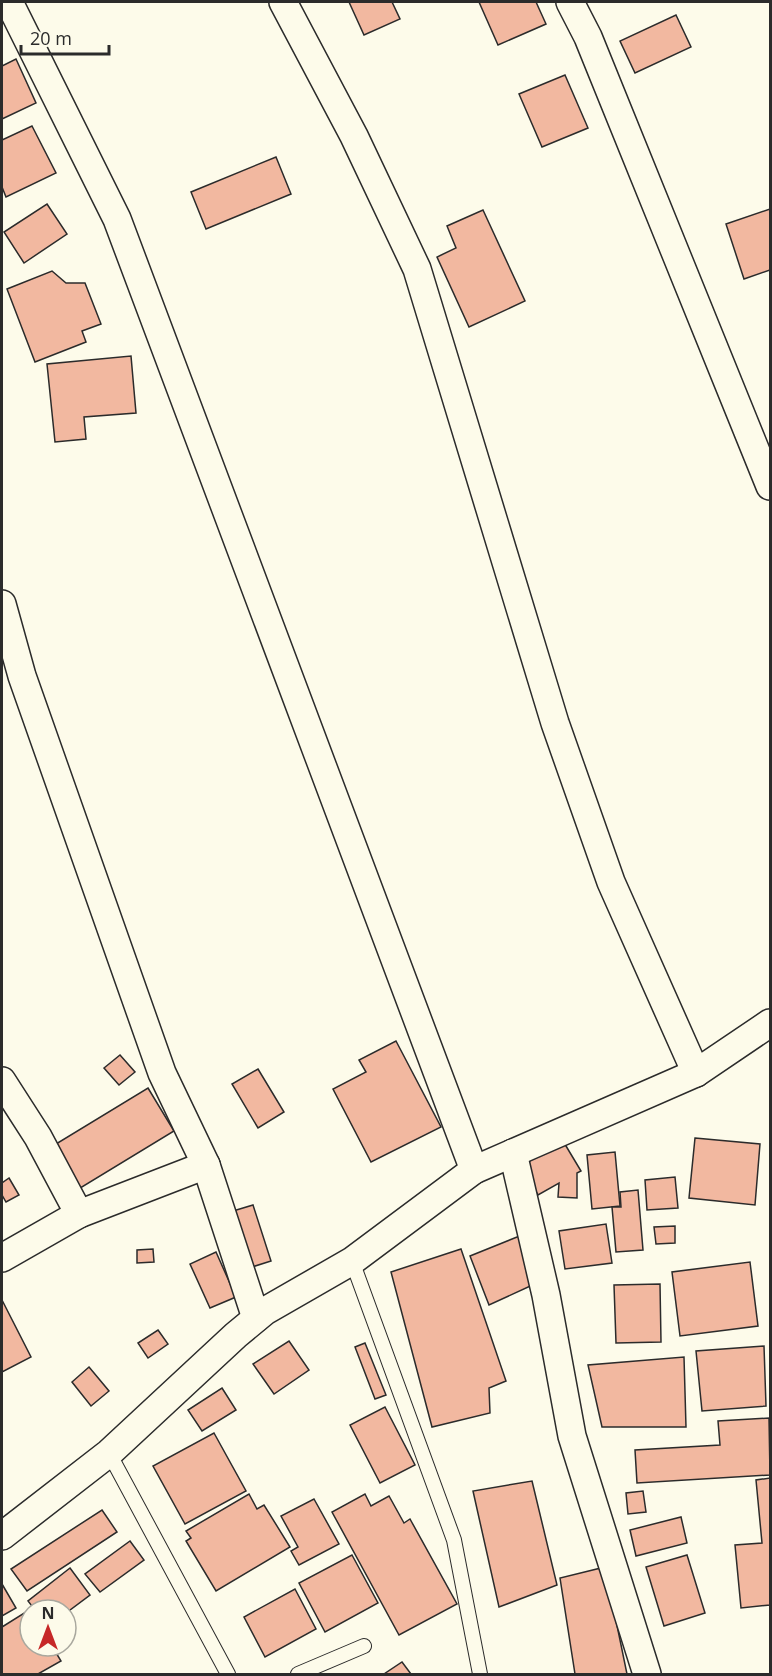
<svg xmlns="http://www.w3.org/2000/svg" width="772" height="1676" viewBox="0 0 772 1676" font-family="'Open Sans',sans-serif">
  <style>
    .building { fill: #f2b8a0; stroke: #2b2b2b; stroke-width: 1.5 }
    .lines { fill: none; stroke-linecap: round; stroke-linejoin: round }
    .service-casing { stroke: #2b2b2b; stroke-width: 16 }
    .minor-casing { stroke: #2b2b2b; stroke-width: 30 }
    .service { stroke: #fdfbea; stroke-width: 14 }
    .minor { stroke: #fdfbea; stroke-width: 27 }
  </style>
  <rect width="100%" height="100%" fill="#fdfbea"/>
  <!-- building -->
  <g class="building">
    <path d="M349,2H392L400,19L364,35Z"/>
    <path d="M479,2H536L546,24L498,45Z"/>
    <path d="M676,15L691,47L635,73L620,41Z"/>
    <path d="M16,59L36,103L2,119V66Z"/>
    <path d="M565,75L588,128L542,147L519,94Z"/>
    <path d="M32,126L56,173L6,197L2,187V140Z"/>
    <path d="M276,157L291,194L206,229L191,192Z"/>
    <path d="M47,204L67,234L24,263L4,232Z"/>
    <path d="M770,209V270L744,279L726,224Z"/>
    <path d="M483,210L525,301L469,327L437,257L456,248L447,226Z"/>
    <path d="M52,271L66,283H85L101,324L82,331L86,342L35,362L7,289Z"/>
    <path d="M131,356L136,413L84,417L86,439L55,442L47,364Z"/>
    <path d="M396,1041L441,1127L371,1162L333,1089L366,1072L359,1060Z"/>
    <path d="M120,1055L135,1072L119,1085L104,1068Z"/>
    <path d="M258,1069L284,1112L258,1128L232,1084Z"/>
    <path d="M148,1088L174,1131L77,1190L51,1147Z"/>
    <path d="M695,1138L760,1144L755,1205L689,1198Z"/>
    <path d="M563,1141L581,1171L577,1173V1198L558,1197L559,1183L538,1195L521,1166Z"/>
    <path d="M615,1152L620,1206L592,1209L587,1155Z"/>
    <path d="M675,1177L678,1208L647,1210L645,1180Z"/>
    <path d="M9,1178L19,1195L6,1202L2,1195V1183Z"/>
    <path d="M638,1190L643,1250L616,1252L612,1207H621L620,1192Z"/>
    <path d="M253,1205L271,1261L252,1267L233,1211Z"/>
    <path d="M606,1224L612,1263L565,1269L559,1231Z"/>
    <path d="M675,1226V1243L656,1244L654,1227Z"/>
    <path d="M522,1235L539,1282L489,1305L470,1256Z"/>
    <path d="M153,1249L154,1262L137,1263V1250Z"/>
    <path d="M461,1249L506,1381L489,1388L490,1413L432,1427L391,1272Z"/>
    <path d="M216,1252L236,1297L210,1308L190,1264Z"/>
    <path d="M750,1262L758,1326L680,1336L672,1272Z"/>
    <path d="M660,1284L661,1342L616,1343L614,1285Z"/>
    <path d="M2,1300L31,1357L2,1372Z"/>
    <path d="M158,1330L168,1344L148,1358L138,1343Z"/>
    <path d="M289,1341L309,1370L274,1394L253,1364Z"/>
    <path d="M365,1343L386,1395L375,1399L355,1347Z"/>
    <path d="M764,1346L766,1406L702,1411L696,1351Z"/>
    <path d="M684,1357L686,1427H602L588,1365Z"/>
    <path d="M89,1367L109,1391L91,1406L72,1382Z"/>
    <path d="M222,1388L236,1410L202,1431L188,1410Z"/>
    <path d="M385,1407L415,1465L380,1483L350,1425Z"/>
    <path d="M769,1418L770,1475L637,1483L635,1450L720,1445L718,1421Z"/>
    <path d="M214,1433L246,1491L185,1524L153,1466Z"/>
    <path d="M770,1478V1605L741,1608L735,1545L762,1543L756,1480Z"/>
    <path d="M532,1481L557,1585L499,1607L473,1491Z"/>
    <path d="M643,1491L646,1512L628,1514L626,1493Z"/>
    <path d="M249,1494L257,1509L264,1505L290,1547L216,1591L186,1541L191,1538L186,1531Z"/>
    <path d="M365,1494L371,1506L389,1496L404,1523L410,1519L457,1604L399,1635L332,1512Z"/>
    <path d="M314,1499L339,1544L299,1565L291,1551L298,1547L281,1516Z"/>
    <path d="M102,1510L117,1532L27,1591L11,1569Z"/>
    <path d="M681,1517L687,1543L636,1556L630,1530Z"/>
    <path d="M130,1541L144,1560L100,1592L85,1574Z"/>
    <path d="M352,1555L378,1603L325,1632L299,1583Z"/>
    <path d="M687,1555L705,1613L664,1626L646,1567Z"/>
    <path d="M605,1567L627,1674H575L560,1578Z"/>
    <path d="M70,1568L90,1595L66,1613V1610H35L28,1601Z"/>
    <path d="M2,1584L16,1608L2,1616Z"/>
    <path d="M295,1589L316,1629L265,1657L244,1617Z"/>
    <path d="M29,1610L30,1646H52L61,1661L38,1674H2V1627Z"/>
    <path d="M402,1662L411,1674H384Z"/>
  </g>
  <g class="lines">
    <defs>
      <g id="service">
        <path d="M352,1261L454,1540L480,1674"/>
        <path d="M109,1453L228,1674"/>
        <path d="M298,1674L364,1646"/>
      </g>
      <g id="minor">
        <path d="M9,2L117,219L474,1170"/>
        <path d="M283,2L354,136L417,269L555,723L611,882L696,1073"/>
        <path d="M570,2L588,37L770,486"/>
        <path d="M2,604L22,676L162,1073L206,1165L256,1318"/>
        <path d="M2,1081L38,1137L79,1214"/>
        <path d="M513,1153L546,1295L572,1436L647,1674"/>
        <path d="M2,1258L79,1214L206,1165"/>
        <path d="M2,1536L109,1453L236,1335L265,1311L352,1261L474,1170L696,1073L770,1023"/>
      </g>
    </defs>
    <!-- service casing -->
    <use href="#service" class="service-casing"/>
    <!-- minor casing -->
    <use href="#minor" class="minor-casing"/>
    <!-- service -->
    <use href="#service" class="service"/>
    <!-- minor -->
    <use href="#minor" class="minor"/>
  </g>
  <!-- border -->
  <rect width="772" height="1676" fill="none" stroke="#2b2b2b" stroke-width="6"/>
  <!-- north arrow -->
  <g transform="translate(48 1628)"><circle r="28" fill="#fdfbea" stroke="#a9a89e" stroke-width="1.5"/>
  <path d="M0-4.5L10 22L0 15L-10 22Z" fill="#c62828"/>
  <text y="-9" font-size="16" font-weight="bold" text-anchor="middle" fill="#2b2b2b">N</text>
  </g>
  <!-- scale -->
  <path d="M21 45v9h88v-9" fill="none" stroke="#2b2b2b" stroke-width="3"/>
  <text x="30" y="45" font-size="18" fill="#2b2b2b" stroke="#fdfbea" stroke-width="4.5" paint-order="stroke">20 m</text>
</svg>
